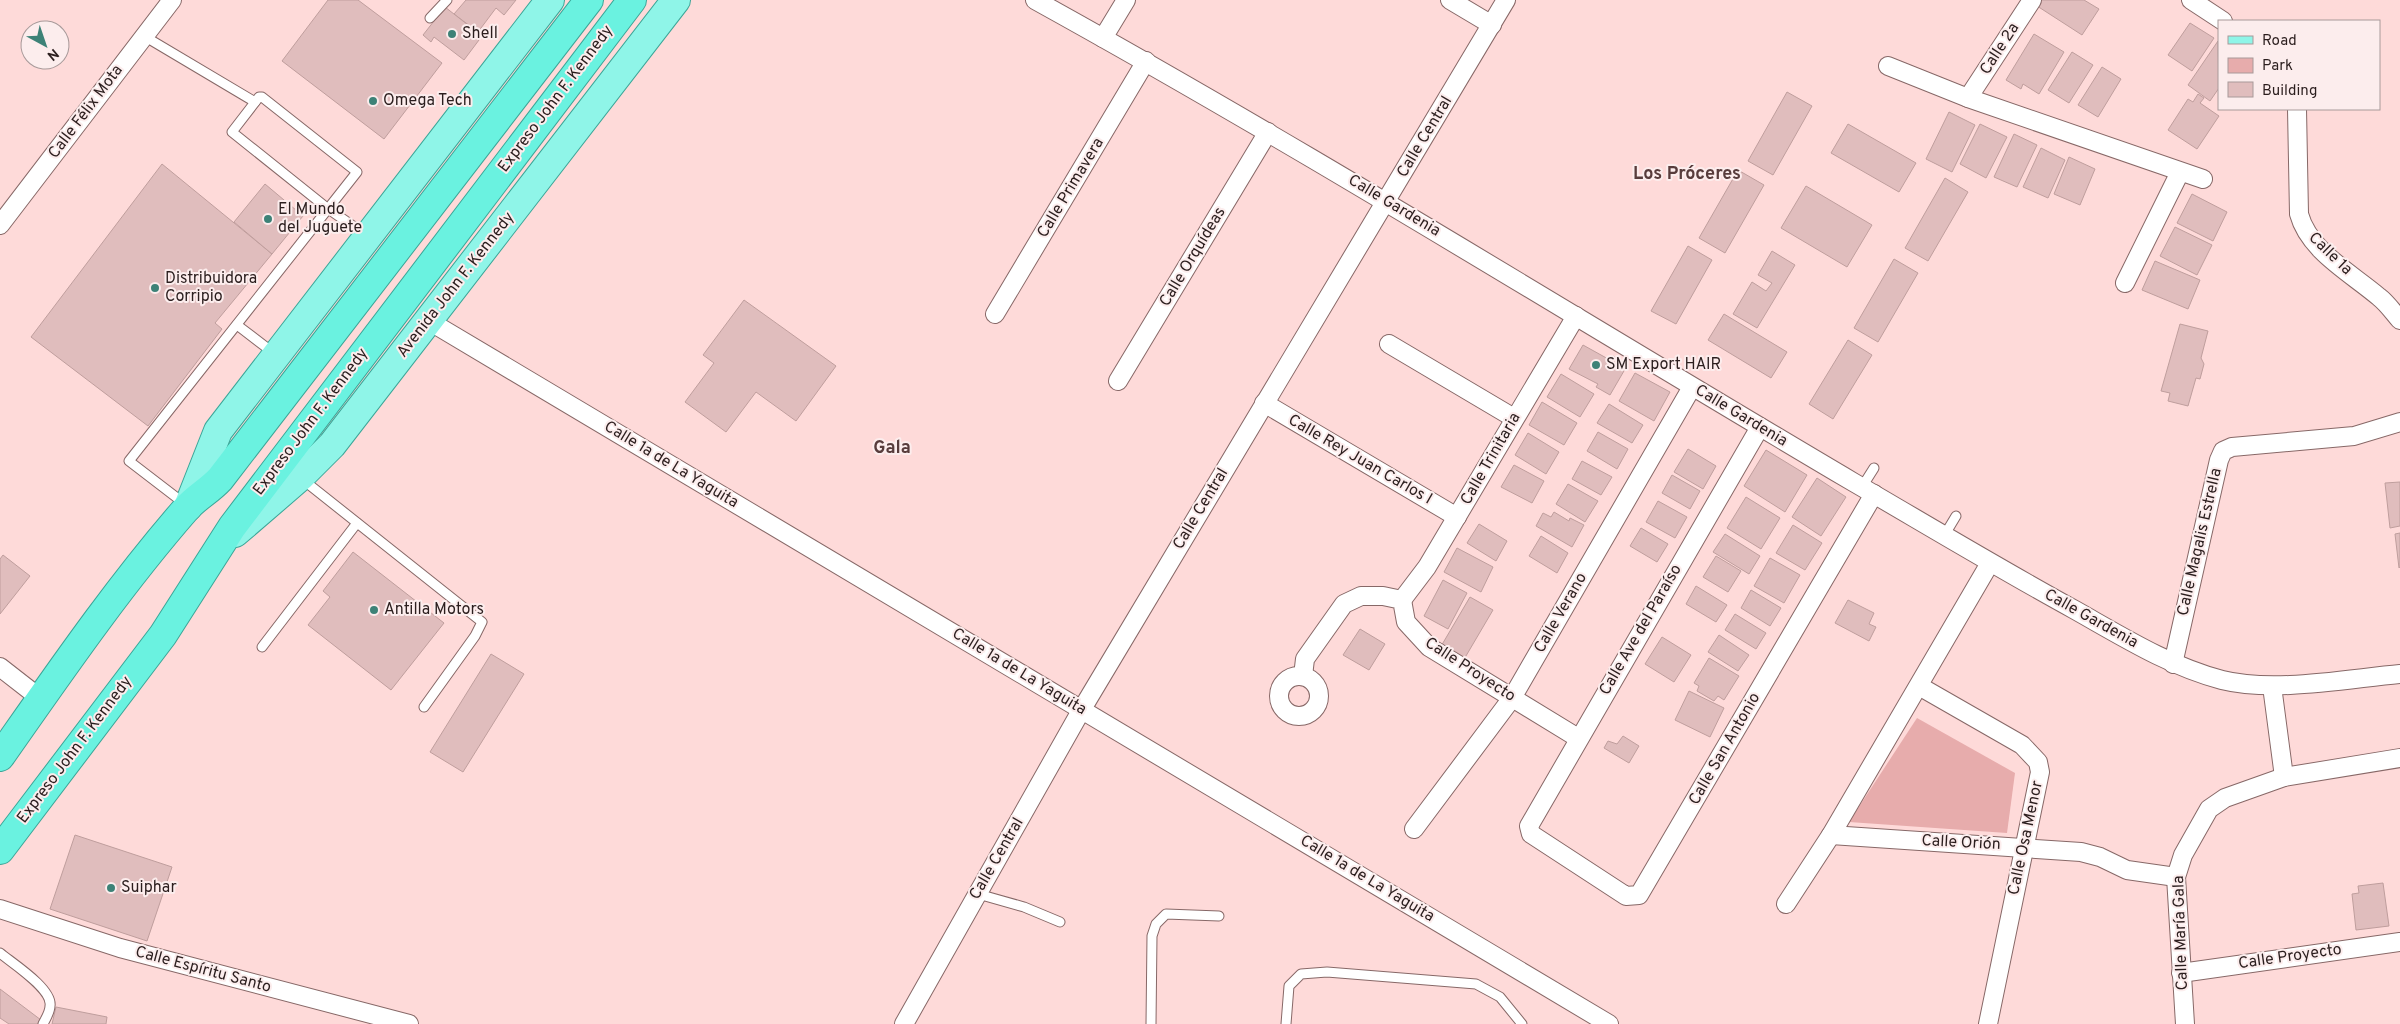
<svg xmlns="http://www.w3.org/2000/svg" width="2400" height="1024" viewBox="0 0 2400 1024" font-family="Overpass,sans-serif">
  <style>
    .green { fill: #e7acac }
    .building { fill: #e0bdbd; stroke: #bf9e9d }
    .lines { fill: none; stroke-linecap: round; stroke-linejoin: round }
    .service-casing { stroke: #876867; stroke-width: 11 }
    .minor-casing { stroke: #876867; stroke-width: 20 }
    .primary-casing { stroke: #3ba597; stroke-width: 30 }
    .trunk-casing { stroke: #3ba597; stroke-width: 30 }
    .service { stroke: #fff; stroke-width: 9 }
    .minor { stroke: #fff; stroke-width: 18 }
    .primary { stroke: #8ff5e8; stroke-width: 28 }
    .trunk { stroke: #6af2e0; stroke-width: 28 }
    .poi-dot { fill: #3d8277; stroke: #fceded; stroke-width: 2 }
    .labels { text-anchor: middle; dominant-baseline: central; stroke-width: 4; stroke-linejoin: round; paint-order: stroke }
    .poi-label { font-size: 16px; fill: #2b1e1e; stroke: #fceded; text-anchor: start }
    .street-label { font-size: 16px; fill: #2b1e1e; stroke: #fceded }
    .neighbourhood-label { font-size: 18px; font-weight: bold; fill: #583c3c; stroke: #fceded }
  </style>
  <rect width="100%" height="100%" fill="#fedad9"/>
  <!-- green -->
  <path class="green" d="M1917,718L2015,773L2007,833L1849,822Z"/>
  <!-- building -->
  <g class="building">
    <path d="M328,0H358L442,63L384,139L282,61Z"/>
    <path d="M466,0H516L504,15L496,8L478,32L454,14Z"/>
    <path d="M2036,0H2084L2099,9L2082,35L2034,4Z"/>
    <path d="M445,7L482,36L464,60L434,37L431,42L423,35Z"/>
    <path d="M2190,23L2214,38L2192,71L2168,55Z"/>
    <path d="M2034,34L2064,52L2039,94L2023,84L2021,89L2006,80Z"/>
    <path d="M2218,41L2219,88L2210,101L2188,85Z"/>
    <path d="M2072,52L2093,65L2069,103L2048,90Z"/>
    <path d="M2102,67L2121,79L2098,117L2078,105Z"/>
    <path d="M1787,92L1812,106L1773,175L1748,161Z"/>
    <path d="M2198,94L2204,98L2200,103L2219,116L2197,149L2168,130L2188,99L2193,102Z"/>
    <path d="M1949,112L1975,125L1952,172L1926,159Z"/>
    <path d="M1848,124L1916,163L1899,192L1831,153Z"/>
    <path d="M1980,124L2007,137L1986,178L1960,164Z"/>
    <path d="M2014,134L2037,145L2017,187L1994,177Z"/>
    <path d="M2041,148L2065,160L2048,198L2023,187Z"/>
    <path d="M2069,157L2095,169L2080,205L2054,194Z"/>
    <path d="M162,164L272,254L215,323L222,329L148,426L31,337Z"/>
    <path d="M1738,170L1764,185L1725,253L1699,238Z"/>
    <path d="M1945,178L1968,192L1928,261L1905,248Z"/>
    <path d="M265,184L303,216L272,254L234,222Z"/>
    <path d="M1806,186L1872,225L1847,267L1781,228Z"/>
    <path d="M2192,194L2227,212L2213,241L2177,223Z"/>
    <path d="M2175,227L2212,245L2197,275L2160,256Z"/>
    <path d="M1688,246L1712,260L1676,324L1651,311Z"/>
    <path d="M1772,251L1795,265L1757,328L1733,314L1752,282L1766,291L1772,283L1758,275Z"/>
    <path d="M1894,259L1918,273L1878,342L1854,328Z"/>
    <path d="M2155,261L2200,280L2188,309L2142,290Z"/>
    <path d="M744,300L836,366L796,421L756,392L726,432L685,402L714,363L703,355Z"/>
    <path d="M1724,314L1787,352L1771,378L1708,340Z"/>
    <path d="M2180,324L2208,331L2201,358L2204,364L2200,379L2196,378L2188,406L2168,401L2170,393L2161,391Z"/>
    <path d="M1848,340L1872,355L1833,419L1809,404Z"/>
    <path d="M1583,345L1610,360L1613,356L1628,364L1610,395L1596,387L1598,384L1569,369Z"/>
    <path d="M1635,373L1670,392L1654,421L1619,401Z"/>
    <path d="M1561,374L1594,394L1580,417L1547,397Z"/>
    <path d="M1542,402L1577,423L1564,445L1529,425Z"/>
    <path d="M1609,404L1643,425L1632,443L1597,423Z"/>
    <path d="M1598,432L1628,449L1617,469L1587,451Z"/>
    <path d="M1528,433L1559,452L1546,474L1515,455Z"/>
    <path d="M1688,449L1716,466L1703,489L1674,472Z"/>
    <path d="M1766,450L1807,475L1785,512L1744,486Z"/>
    <path d="M1582,461L1612,477L1601,495L1572,479Z"/>
    <path d="M1514,465L1544,481L1532,503L1501,487Z"/>
    <path d="M1672,475L1700,491L1690,509L1662,493Z"/>
    <path d="M1817,478L1846,497L1821,536L1792,517Z"/>
    <path d="M2400,482V526L2390,528L2385,483Z"/>
    <path d="M1568,484L1598,501L1585,522L1556,504Z"/>
    <path d="M1746,497L1780,518L1761,549L1727,528Z"/>
    <path d="M1658,501L1687,517L1675,538L1646,522Z"/>
    <path d="M1554,512L1569,521L1570,518L1584,525L1572,547L1536,526L1543,513L1551,517Z"/>
    <path d="M1479,524L1507,541L1496,561L1467,543Z"/>
    <path d="M1793,525L1822,543L1805,570L1776,553Z"/>
    <path d="M1641,528L1668,544L1657,562L1630,546Z"/>
    <path d="M2400,533V567L2399,568L2395,534Z"/>
    <path d="M1725,534L1760,556L1749,574L1713,552Z"/>
    <path d="M1541,536L1568,553L1557,573L1529,556Z"/>
    <path d="M1457,548L1493,567L1481,592L1444,572Z"/>
    <path d="M353,552L444,623L391,690L308,625L330,597L323,591Z"/>
    <path d="M3,555L30,576L0,614V559Z"/>
    <path d="M1716,556L1741,571L1728,592L1703,577Z"/>
    <path d="M1770,558L1800,575L1784,603L1754,586Z"/>
    <path d="M1443,580L1467,593L1448,629L1424,616Z"/>
    <path d="M1696,586L1727,605L1716,622L1686,604Z"/>
    <path d="M1751,590L1781,608L1770,626L1741,608Z"/>
    <path d="M1470,597L1493,610L1463,661L1440,648Z"/>
    <path d="M1848,600L1874,613L1869,624L1876,627L1869,641L1835,623Z"/>
    <path d="M1735,614L1766,633L1756,649L1725,630Z"/>
    <path d="M1360,629L1385,644L1369,670L1343,655Z"/>
    <path d="M1719,635L1749,655L1738,671L1708,652Z"/>
    <path d="M1662,637L1691,655L1674,682L1645,664Z"/>
    <path d="M491,654L524,674L463,772L430,752Z"/>
    <path d="M1709,658L1739,676L1724,700L1718,696L1714,701L1697,691L1699,686L1694,683Z"/>
    <path d="M1689,691L1724,708L1710,737L1675,720Z"/>
    <path d="M1623,736L1639,746L1629,763L1604,748L1608,741L1617,744Z"/>
    <path d="M75,835L172,867L147,941L50,909Z"/>
    <path d="M2383,883L2389,926L2356,930L2352,894L2359,893L2358,886Z"/>
    <path d="M0,989L41,1020L38,1024H9L0,1018Z"/>
    <path d="M56,1007L107,1017L106,1024H52Z"/>
  </g>
  <g class="lines">
    <defs>
      <g id="service">
        <path d="M430,18L447,0"/>
        <path d="M144,36L255,102"/>
        <path d="M237,325L275,354"/>
        <path d="M302,479L482,622L475,636L424,707"/>
        <path d="M1862,487L1874,468"/>
        <path d="M185,504L129,461L357,172L262,97H259L232,132L327,208L366,235"/>
        <path d="M1944,536L1956,516"/>
        <path d="M262,647L357,523"/>
        <path d="M978,894L1024,907L1060,922"/>
        <path d="M0,953C12,963 53,989 50,1006C50,1012 46,1018 43,1024"/>
        <path d="M1151,1024L1152,936L1156,924L1166,914L1219,916"/>
        <path d="M1286,1024L1289,986L1301,974L1327,972L1476,984L1500,997L1522,1024"/>
      </g>
      <g id="minor">
        <path d="M1035,0C1312,153 1580,321 1853,482C1927,525 2000,569 2075,610C2123,637 2169,666 2222,680C2274,693 2346,679 2400,674"/>
        <path d="M1450,0L1492,25"/>
        <path d="M2191,0L2223,21"/>
        <path d="M1103,38L1126,0"/>
        <path d="M1888,66L1968,98L2203,179"/>
        <path d="M1968,98L2032,0"/>
        <path d="M2297,109L2299,214C2309,251 2351,273 2379,297C2387,303 2393,312 2400,320"/>
        <path d="M0,225L172,0"/>
        <path d="M2125,283L2180,172"/>
        <path d="M995,314L1146,61"/>
        <path d="M429,321L1609,1024"/>
        <path d="M1389,344L1514,418"/>
        <path d="M1118,381L1268,132"/>
        <path d="M1264,403L1457,517"/>
        <path d="M1760,427L1529,826L1531,834L1626,896L1639,895L1874,494"/>
        <path d="M1402,600L1427,567L1576,316"/>
        <path d="M2173,664L2219,460L2223,451L2232,447L2354,436L2400,422"/>
        <path d="M0,667L41,699"/>
        <circle cx="1299" cy="696" r="20"/>
        <path d="M1303,676L1305,659L1344,604L1361,596H1383L1402,600L1406,622L1429,647L1578,738"/>
        <path d="M1919,686L2022,745L2038,762L2040,772L1988,1024"/>
        <path d="M2272,686L2284,777"/>
        <path d="M1414,829L1512,698L1692,387"/>
        <path d="M1831,835L2081,852L2100,857L2127,870L2176,877"/>
        <path d="M1786,904L1831,835L1990,563"/>
        <path d="M0,909L120,948L409,1024"/>
        <path d="M2181,973L2400,942"/>
        <path d="M904,1024L1082,709L1506,0"/>
        <path d="M2185,1024L2176,877L2183,855L2209,809L2225,798L2284,777L2400,758"/>
      </g>
      <g id="primary">
        <path d="M188,507L218,431L550,0"/>
        <path d="M235,533L300,477L332,445L676,0"/>
      </g>
      <g id="trunk">
        <path d="M0,757C59,673 118,587 186,509C195,498 209,491 220,479L589,0"/>
        <path d="M0,850L163,635L232,527L632,0"/>
      </g>
    </defs>
    <!-- service casing -->
    <use href="#service" class="service-casing"/>
    <!-- minor casing -->
    <use href="#minor" class="minor-casing"/>
    <!-- primary casing -->
    <use href="#primary" class="primary-casing"/>
    <!-- trunk casing -->
    <use href="#trunk" class="trunk-casing"/>
    <!-- service -->
    <use href="#service" class="service"/>
    <!-- minor -->
    <use href="#minor" class="minor"/>
    <!-- primary -->
    <use href="#primary" class="primary"/>
    <!-- trunk -->
    <use href="#trunk" class="trunk"/>
  </g>
  <!-- markers -->
  <g class="poi-dot">
    <circle cx="452" cy="34" r="5"/>
    <circle cx="373" cy="101" r="5"/>
    <circle cx="268" cy="219" r="5"/>
    <circle cx="155" cy="288" r="5"/>
    <circle cx="1596" cy="365" r="5"/>
    <circle cx="374" cy="610" r="5"/>
    <circle cx="111" cy="888" r="5"/>
  </g>
  <g class="labels">
    <!-- poi labels -->
    <g class="poi-label">
      <text x="462" y="34">Shell</text>
      <text x="383" y="101">Omega Tech</text>
      <text x="278" y="210">El Mundo<tspan x="278" dy="18">del Juguete</tspan></text>
      <text x="165" y="279">Distribuidora<tspan x="165" dy="18">Corripio</tspan></text>
      <text x="1606" y="365">SM Export HAIR</text>
      <text x="384" y="610">Antilla Motors</text>
      <text x="121" y="888">Suiphar</text>
    </g>
    <!-- street labels -->
    <g class="street-label">
      <text transform="translate(2000 49) rotate(-57)">Calle 2a</text>
      <text transform="translate(556 99) rotate(-53)">Expreso John F. Kennedy</text>
      <text transform="translate(86 112) rotate(-53)">Calle Félix Mota</text>
      <text transform="translate(1425 137) rotate(-59)">Calle Central</text>
      <text transform="translate(1071 188) rotate(-59)">Calle Primavera</text>
      <text transform="translate(1394 206) rotate(31)">Calle Gardenia</text>
      <text transform="translate(2330 254) rotate(44)">Calle 1a</text>
      <text transform="translate(1193 257) rotate(-59)">Calle Orquídeas</text>
      <text transform="translate(456 285) rotate(-52)">Avenida John F. Kennedy</text>
      <text transform="translate(1741 416) rotate(31)">Calle Gardenia</text>
      <text transform="translate(311 422) rotate(-53)">Expreso John F. Kennedy</text>
      <text transform="translate(1491 459) rotate(-60)">Calle Trinitaria</text>
      <text transform="translate(1360 460) rotate(30)">Calle Rey Juan Carlos I</text>
      <text transform="translate(671 465) rotate(31)">Calle 1a de La Yaguita</text>
      <text transform="translate(1201 509) rotate(-59)">Calle Central</text>
      <text transform="translate(2200 542) rotate(-77)">Calle Magalis Estrella</text>
      <text transform="translate(1561 613) rotate(-60)">Calle Verano</text>
      <text transform="translate(2091 619) rotate(29)">Calle Gardenia</text>
      <text transform="translate(1641 630) rotate(-60)">Calle Ave del Paraíso</text>
      <text transform="translate(1470 670) rotate(33)">Calle Proyecto</text>
      <text transform="translate(1019 672) rotate(31)">Calle 1a de La Yaguita</text>
      <text transform="translate(1725 749) rotate(-60)">Calle San Antonio</text>
      <text transform="translate(75 750) rotate(-53)">Expreso John F. Kennedy</text>
      <text transform="translate(2026 838) rotate(-78)">Calle Osa Menor</text>
      <text transform="translate(1961 843) rotate(3)">Calle Orión</text>
      <text transform="translate(997 859) rotate(-60)">Calle Central</text>
      <text transform="translate(1367 879) rotate(31)">Calle 1a de La Yaguita</text>
      <text transform="translate(2181 933) rotate(-92)">Calle María Gala</text>
      <text transform="translate(2290 957) rotate(-8)">Calle Proyecto</text>
      <text transform="translate(203 970) rotate(15)">Calle Espíritu Santo</text>
    </g>
    <!-- neighbourhood labels -->
    <g class="neighbourhood-label">
      <text x="1687" y="174">Los Próceres</text>
      <text x="892" y="448">Gala</text>
    </g>
  </g>
  <!-- legend -->
  <rect x="2218" y="20" width="162" height="90" fill="#fceded" stroke="#a89a9a"/>
  <rect x="2228" y="36" width="25" height="8" fill="#8ff5e8" stroke="#a89a9a"/>
  <text x="2262" y="45" font-size="15" fill="#2b1e1e">Road</text>
  <rect x="2228" y="58" width="25" height="15" fill="#e7acac" stroke="#a89a9a"/>
  <text x="2262" y="70" font-size="15" fill="#2b1e1e">Park</text>
  <rect x="2228" y="82" width="25" height="15" fill="#e0bdbd" stroke="#a89a9a"/>
  <text x="2262" y="95" font-size="15" fill="#2b1e1e">Building</text>
  <!-- north arrow -->
  <g transform="translate(45 45) rotate(140)"><circle r="24" fill="#fceded" stroke="#a89a9a"/>
  <path d="M0-4L9 19L0 12L-9 19Z" fill="#3d8277"/>
  <text y="-8" font-size="14" font-weight="bold" text-anchor="middle" fill="#2b1e1e">N</text>
  </g>
</svg>
